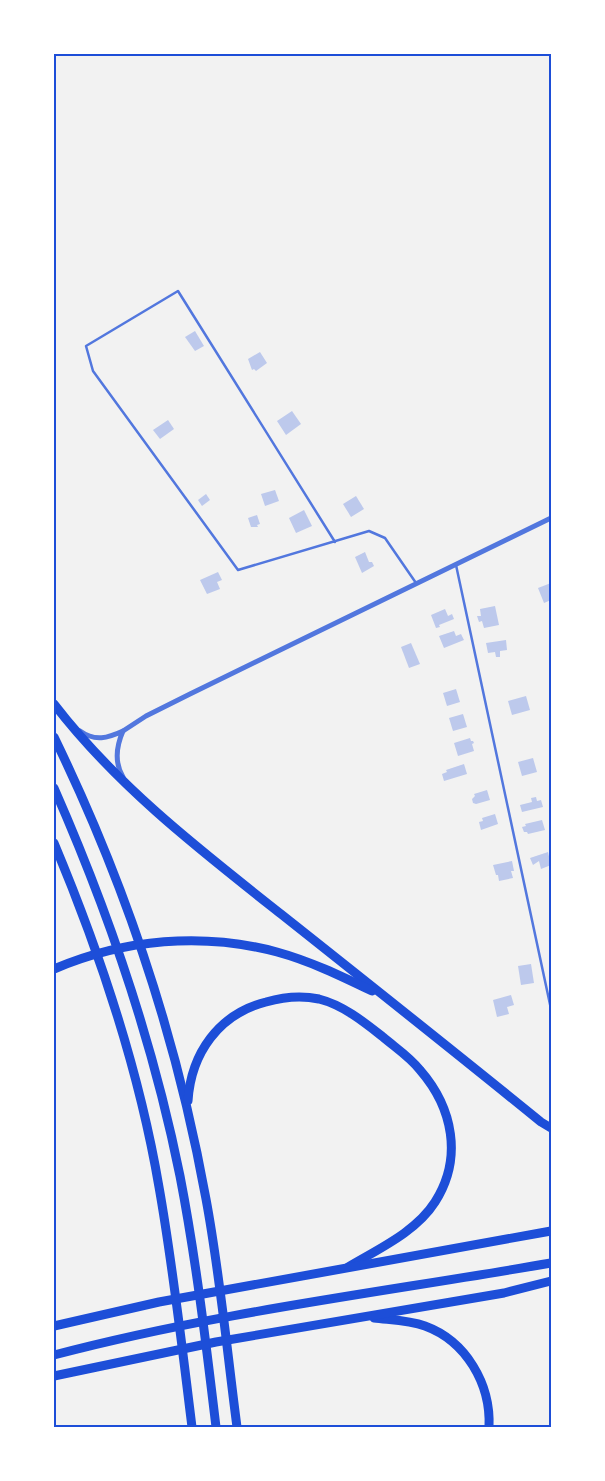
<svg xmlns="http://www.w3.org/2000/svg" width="605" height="1481" viewBox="0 0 605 1481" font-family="Literata,serif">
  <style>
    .building { fill: #bdc9ec }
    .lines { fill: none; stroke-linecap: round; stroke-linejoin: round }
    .service { stroke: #5277de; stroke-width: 2.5 }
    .minor { stroke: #5277de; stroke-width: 5 }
    .trunk { stroke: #1d4ed8; stroke-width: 9 }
    .neatline { fill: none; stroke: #1d4ed8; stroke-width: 2 }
  </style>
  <rect width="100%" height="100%" fill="#f2f2f2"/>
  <!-- building -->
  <g class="building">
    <path d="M195,331L204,346L195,351L185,337Z"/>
    <path d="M260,352L267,363L256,371L254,369L252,370L248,359Z"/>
    <path d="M292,411L301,424L286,435L277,421Z"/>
    <path d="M168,420L174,429L160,439L153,430Z"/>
    <path d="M275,490L279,501L265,506L261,494Z"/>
    <path d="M206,494L210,500L202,506L198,500Z"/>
    <path d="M356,496L364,509L351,517L343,504Z"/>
    <path d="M304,510L312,526L296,533L289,518Z"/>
    <path d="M257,515L260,524L257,525L258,527H251L248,518Z"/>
    <path d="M365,552L369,562H372L374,566L362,573L355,557Z"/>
    <path d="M218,572L222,580L217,582L220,589L207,594L200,580Z"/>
    <path d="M551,583V600L544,603L538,588Z"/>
    <path d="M495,606L499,625L484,628L482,621L479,622L477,616H481L480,609Z"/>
    <path d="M445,609L448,616L452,614L454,619L439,625L440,627L436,628L431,615Z"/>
    <path d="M454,631L456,636L461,634L464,640L444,648L439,636Z"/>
    <path d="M506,640L507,650L500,651V657H496L495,652L488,653L486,643Z"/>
    <path d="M411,643L420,664L409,668L401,647Z"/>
    <path d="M456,689L460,702L447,706L443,693Z"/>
    <path d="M526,696L530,710L512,715L508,701Z"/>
    <path d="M463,714L467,727L453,731L449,718Z"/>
    <path d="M470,738L471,741H473L474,743L472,744L474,751L458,756L454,743Z"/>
    <path d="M533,758L537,772L522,776L518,762Z"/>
    <path d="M464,764L467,774L444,781L442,774L447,772L446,770Z"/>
    <path d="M487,790L490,800L476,804L473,803L472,799L475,796L474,794Z"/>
    <path d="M536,797L537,801L541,800L543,807L522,812L520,805L532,802L531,798Z"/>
    <path d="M495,814L498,824L481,830L479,822L483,821L482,818Z"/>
    <path d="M542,820L545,830L528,834L527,832H524L522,827L526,826L525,824Z"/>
    <path d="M548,852L551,865L541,869L539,861L533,865L530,858Z"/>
    <path d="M512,861L514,871H511L513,878L499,881L498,875H496L493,865Z"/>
    <path d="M531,964L534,983L521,985L518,966Z"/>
    <path d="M511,995L514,1005L507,1007L509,1014L497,1017L493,1000Z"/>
  </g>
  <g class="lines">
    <!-- service -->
    <g class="service">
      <path d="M335,542L178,291L86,346L93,371L238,570L369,531L385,538L416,583"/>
      <path d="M456,565L551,1009"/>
    </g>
    <!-- minor -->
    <g class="minor">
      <path d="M80,731C95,742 108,738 123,731C116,747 114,762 123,777"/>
      <path d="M123,731L146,716L190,694L551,518"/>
    </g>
    <!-- trunk -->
    <g class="trunk">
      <path d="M54,704C117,786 200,850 281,914C368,983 455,1052 541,1122L551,1128"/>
      <path d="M54,737C125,883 177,1039 206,1199C220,1274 227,1351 237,1427"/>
      <path d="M54,788C109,913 153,1042 180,1176C196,1259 206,1343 216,1427"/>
      <path d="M54,843C100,953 139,1069 159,1187C173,1266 182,1347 192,1427"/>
      <path d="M54,969C124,939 203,932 277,952C310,961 341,976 372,991"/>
      <path d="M188,1101C191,1053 219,1014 266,1002C283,997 301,995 319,999C343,1005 364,1022 383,1037C396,1048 410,1057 420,1070C453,1108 463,1158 435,1202C416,1232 378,1249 348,1267"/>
      <path d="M374,1318C391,1320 409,1320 425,1326C466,1341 491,1384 489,1427"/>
      <path d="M54,1326L159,1302L551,1231"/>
      <path d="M54,1355C217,1312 385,1292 551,1263"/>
      <path d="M54,1376L216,1342L504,1293L551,1281"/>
    </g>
  </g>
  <!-- border -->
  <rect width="605" height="1481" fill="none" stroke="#ffffff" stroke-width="110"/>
  <rect x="55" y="55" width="495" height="1371" class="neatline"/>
</svg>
